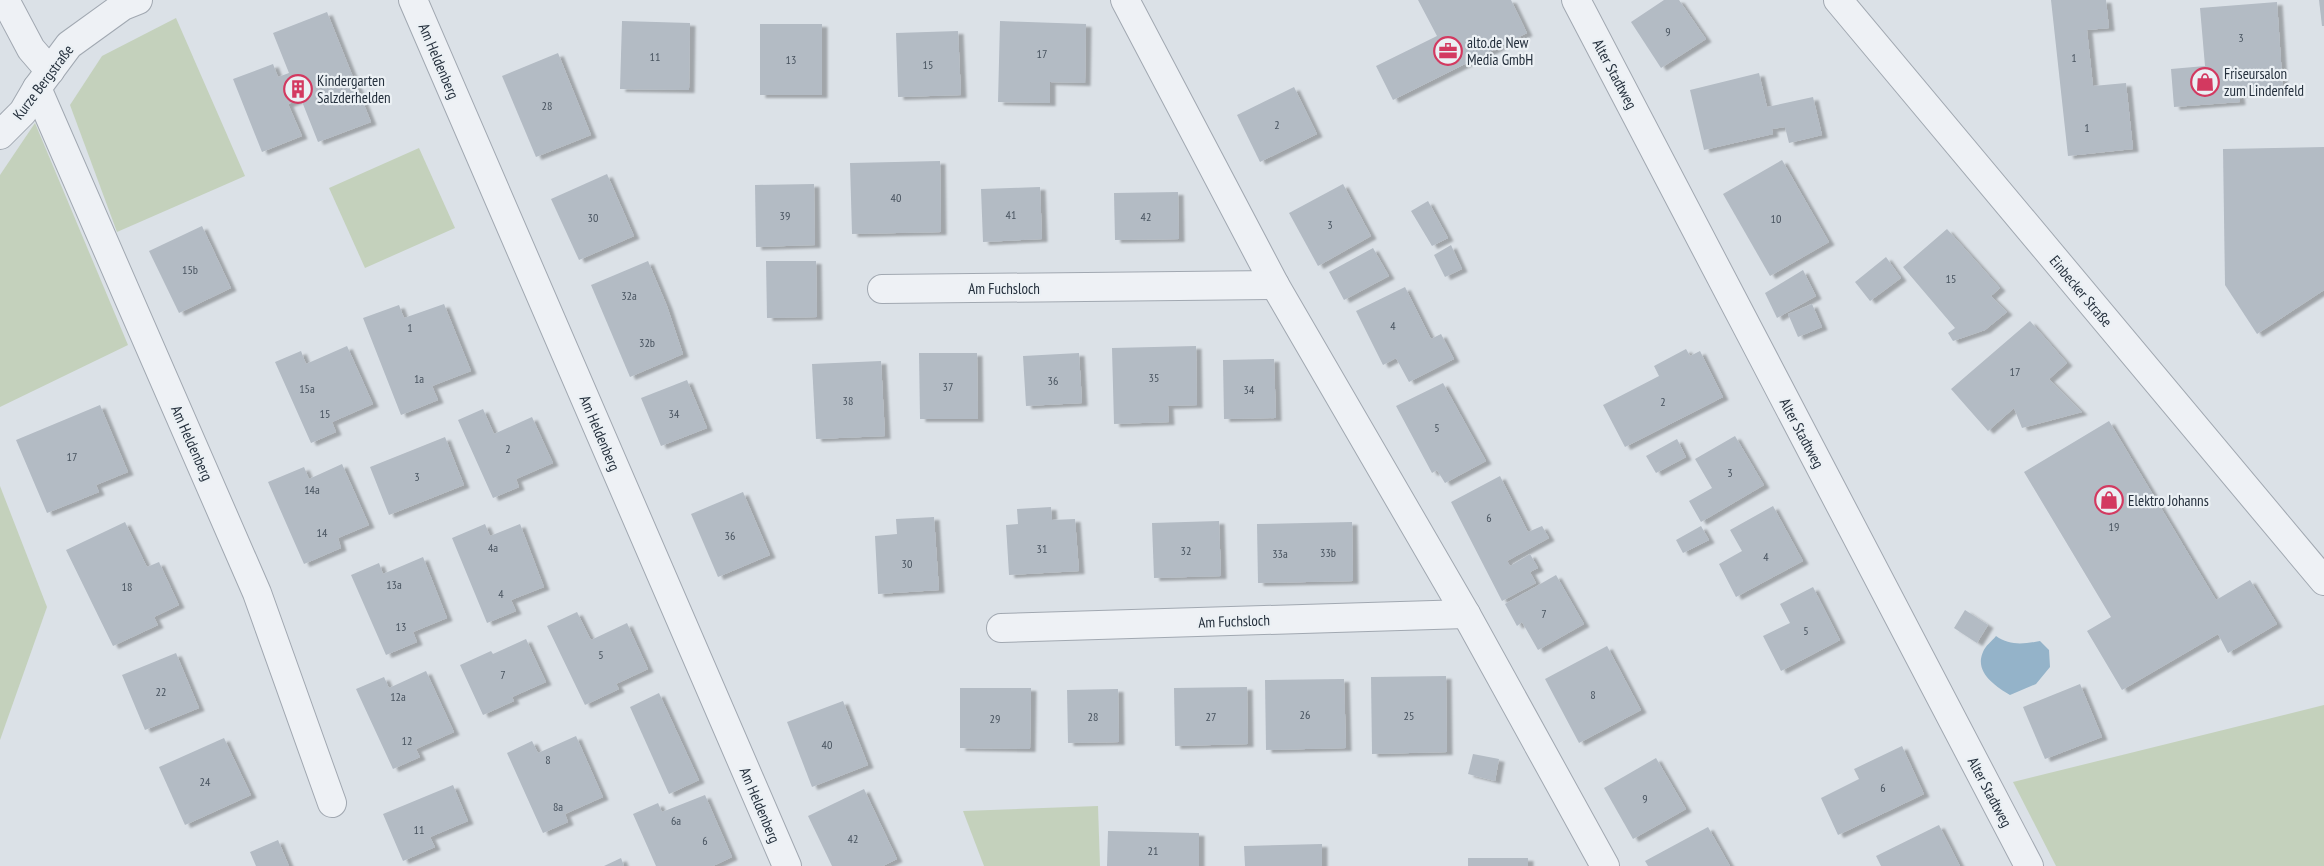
<svg xmlns="http://www.w3.org/2000/svg" width="2324" height="866" viewBox="0 0 2324 866" font-family="'PT Sans Narrow',sans-serif">
  <style>
    .green { fill: #c4d1bc }
    .water { fill: #94b3c9 }
    .building { fill: #b3bbc4; filter: url(#shadow) }
    .lines { fill: none; stroke-linecap: round; stroke-linejoin: round }
    .minor-casing { stroke: #a1a8b1; stroke-width: 30 }
    .tertiary-casing { stroke: #a1a8b1; stroke-width: 30 }
    .minor { stroke: #eef1f5; stroke-width: 28 }
    .tertiary { stroke: #eef1f5; stroke-width: 28 }
    .labels { text-anchor: middle; dominant-baseline: central; stroke-width: 4.5; stroke-linejoin: round; paint-order: stroke }
    .number-label { font-size: 12px; fill: #48535f }
    .poi-label { font-size: 15px; fill: #25303d; stroke: #ebf0f4; text-anchor: start }
    .street-label { font-size: 15px; fill: #25303d; stroke: #ebf0f4 }
  </style>
  <defs>
    <filter id="shadow"><feDropShadow dx="5.5" dy="3" stdDeviation="1" flood-color="#0004"/></filter>
  </defs>
  <rect width="100%" height="100%" fill="#dbe1e7"/>
  <!-- green -->
  <g class="green">
    <path d="M176,18L245,176L117,232L70,105L102,56Z"/>
    <path d="M35,123L128,345L0,407V175Z"/>
    <path d="M419,148L455,228L365,268L329,188Z"/>
    <path d="M0,486L47,607L0,740Z"/>
    <path d="M2324,705V866H2056L2013,782Z"/>
    <path d="M1098,806L1100,866H984L963,811Z"/>
  </g>
  <!-- water -->
  <path class="water" d="M1996,636C2010,646 2024,644 2040,641L2049,650L2050,667L2036,684L2010,695C1995,686 1974,672 1983,652C1985,646 1992,641 1996,636Z"/>
  <!-- building -->
  <g class="building">
    <path d="M1418,0H1511L1527,33L1393,100L1376,66L1437,36Z"/>
    <path d="M1664,0H1679L1706,39L1661,68L1631,22Z"/>
    <path d="M2051,0H2106L2109,28L2087,30L2093,86L2126,83L2133,149L2068,156Z"/>
    <path d="M2319,0H2324V26H2322Z"/>
    <path d="M2277,2L2283,91L2239,94L2240,102L2174,107L2171,69L2205,66L2200,8Z"/>
    <path d="M327,12L371,122L318,142L301,99L288,104L302,136L262,152L233,79L273,64L278,77L289,73L273,33Z"/>
    <path d="M622,21L690,23L689,90L620,89Z"/>
    <path d="M1000,21L1086,24L1085,83L1050,82V103L998,102Z"/>
    <rect x="760" y="24" width="62" height="71"/>
    <path d="M958,31L961,95L898,97L896,33Z"/>
    <path d="M558,53L591,135L536,157L502,76Z"/>
    <path d="M1759,73L1767,107L1813,97L1822,135L1789,143L1785,127L1772,129L1773,134L1704,150L1690,90Z"/>
    <path d="M1294,87L1317,134L1260,162L1237,115Z"/>
    <path d="M2324,147V290L2257,334L2225,285L2223,149Z"/>
    <path d="M1782,160L1829,242L1770,276L1723,194Z"/>
    <path d="M940,161L941,232L852,234L850,163Z"/>
    <path d="M607,174L634,236L579,260L551,199Z"/>
    <path d="M814,184L815,245L756,247L755,185Z"/>
    <path d="M1343,184L1371,236L1318,266L1289,213Z"/>
    <path d="M1040,187L1042,239L983,242L981,189Z"/>
    <path d="M1178,192L1179,239L1115,240L1114,193Z"/>
    <path d="M1428,201L1448,238L1432,246L1411,211Z"/>
    <path d="M202,226L231,288L179,313L149,251Z"/>
    <path d="M1947,229L2000,288L1991,296L2007,312L1985,330L1953,341L1948,333L1955,328L1903,267Z"/>
    <path d="M1451,245L1462,269L1445,277L1434,255Z"/>
    <path d="M1373,248L1389,276L1344,300L1329,272Z"/>
    <path d="M1886,257L1901,278L1870,301L1855,282Z"/>
    <path d="M648,261L667,306L683,354L630,377L591,285Z"/>
    <path d="M766,261H816L817,317L767,318Z"/>
    <path d="M1803,270L1816,296L1777,318L1765,293Z"/>
    <path d="M1405,287L1431,339L1441,334L1454,359L1409,382L1396,358L1383,365L1356,311Z"/>
    <path d="M444,304L471,371L432,386L438,400L401,415L363,318L399,305L404,318Z"/>
    <path d="M1812,304L1822,327L1798,337L1788,314Z"/>
    <path d="M2030,321L2067,363L2049,379L2082,412L2022,428L2014,408L1988,431L1951,389Z"/>
    <path d="M347,346L373,404L332,422L336,432L311,443L275,362L301,351L306,364Z"/>
    <path d="M1196,346L1197,405L1168,406L1169,422L1114,424L1112,348Z"/>
    <path d="M1686,349L1690,356L1700,351L1723,397L1625,447L1603,405L1659,376L1654,366Z"/>
    <path d="M919,353H977L978,419H920Z"/>
    <path d="M1079,353L1082,403L1026,406L1023,356Z"/>
    <path d="M1274,359L1276,418L1224,419L1223,360Z"/>
    <path d="M881,361L885,436L816,439L812,364Z"/>
    <path d="M687,380L707,428L661,446L641,398Z"/>
    <path d="M1443,383L1486,461L1445,483L1437,470L1432,473L1396,406Z"/>
    <path d="M100,405L128,472L96,485L99,492L47,513L16,440Z"/>
    <path d="M483,409L494,434L532,417L553,463L516,479L519,487L493,498L458,420Z"/>
    <path d="M2109,421L2216,600L2250,580L2277,624L2228,653L2218,634L2122,690L2087,631L2111,617L2024,472Z"/>
    <path d="M1735,436L1764,485L1701,522L1689,501L1712,488L1695,459Z"/>
    <path d="M445,437L464,485L389,515L370,467Z"/>
    <path d="M1677,439L1686,457L1656,473L1646,456Z"/>
    <path d="M342,464L369,525L338,538L341,548L304,564L268,482L304,467L309,479Z"/>
    <path d="M1500,476L1528,532L1542,526L1549,538L1507,561L1510,566L1530,554L1538,568L1530,572L1536,583L1502,601L1451,502Z"/>
    <path d="M743,492L770,555L718,577L691,514Z"/>
    <path d="M1773,506L1803,561L1736,597L1719,564L1742,551L1730,530Z"/>
    <path d="M1051,507L1052,520L1075,519L1079,571L1009,575L1006,525L1018,524L1017,509Z"/>
    <path d="M934,517L939,590L878,594L875,536L897,534L896,519Z"/>
    <path d="M1219,521L1221,576L1154,578L1152,523Z"/>
    <path d="M125,522L147,567L159,562L179,605L154,617L158,625L113,646L66,550Z"/>
    <path d="M1352,522L1353,581L1258,583L1257,524Z"/>
    <path d="M485,524L490,536L520,524L544,587L511,600L516,611L487,623L452,538Z"/>
    <path d="M1701,526L1709,540L1683,553L1676,540Z"/>
    <path d="M423,557L447,618L413,632L417,642L386,655L351,575L379,563L383,574Z"/>
    <path d="M1556,575L1584,624L1538,650L1522,622L1517,626L1505,604Z"/>
    <path d="M1813,587L1840,640L1781,671L1763,636L1790,623L1780,604Z"/>
    <path d="M1965,610L1988,625L1977,643L1954,628Z"/>
    <path d="M577,612L591,640L627,623L648,669L616,684L619,689L585,705L547,626Z"/>
    <path d="M526,639L546,682L512,697L514,701L483,715L460,665L491,651L493,654Z"/>
    <path d="M1607,646L1641,710L1579,743L1545,679Z"/>
    <path d="M176,653L199,708L145,730L122,675Z"/>
    <path d="M426,671L454,732L416,749L420,757L393,769L356,689L384,677L389,688Z"/>
    <path d="M1446,676L1447,752L1372,754L1371,677Z"/>
    <path d="M1344,679L1346,748L1266,750L1265,680Z"/>
    <path d="M2080,684L2102,737L2045,759L2023,707Z"/>
    <path d="M1247,687L1248,744L1175,746L1174,688Z"/>
    <path d="M960,688H1031L1030,749L960,748Z"/>
    <path d="M1118,689L1119,742L1068,743L1067,690Z"/>
    <path d="M659,693L699,780L669,794L630,707Z"/>
    <path d="M843,701L868,765L812,787L787,722Z"/>
    <path d="M576,736L603,797L565,814L568,822L543,833L507,753L532,741L538,753Z"/>
    <path d="M224,738L251,795L185,825L159,767Z"/>
    <path d="M1902,746L1924,794L1838,835L1821,798L1859,779L1854,769Z"/>
    <path d="M1473,754L1499,759L1495,781L1468,774Z"/>
    <path d="M1656,758L1686,809L1633,839L1604,788Z"/>
    <path d="M453,785L468,821L430,837L435,847L403,861L383,814Z"/>
    <path d="M864,789L897,859L883,866H832L808,816Z"/>
    <path d="M705,795L732,857L713,866H656L633,814L658,803L662,812Z"/>
    <path d="M1939,825L1960,866H1881L1876,856Z"/>
    <path d="M1708,827L1730,866H1648L1645,861Z"/>
    <path d="M1108,831L1199,833V866H1107Z"/>
    <path d="M278,840L289,866H256L250,852Z"/>
    <path d="M1322,844V866H1245L1244,846Z"/>
    <path d="M621,858L624,866H604Z"/>
    <rect x="1468" y="858" width="60" height="8"/>
  </g>
  <g class="lines">
    <defs>
      <g id="minor">
        <path d="M5,0L31,49L50,71"/>
        <path d="M413,0L787,866"/>
        <path d="M1125,0L1275,285L1466,614L1605,866"/>
        <path d="M1576,0L2029,866"/>
        <path d="M37,88L257,593L332,803"/>
        <path d="M0,135L23,112L37,88L69,45L123,6L138,0"/>
        <path d="M882,289L1275,285"/>
        <path d="M1001,628L1466,614"/>
      </g>
      <path id="tertiary" d="M1838,0L2324,581"/>
    </defs>
    <!-- minor casing -->
    <use href="#minor" class="minor-casing"/>
    <!-- tertiary casing -->
    <use href="#tertiary" class="tertiary-casing"/>
    <!-- minor -->
    <use href="#minor" class="minor"/>
    <!-- tertiary -->
    <use href="#tertiary" class="tertiary"/>
  </g>
  <!-- icons -->
  <defs>
    <symbol id="office-ring" viewBox="-11 -11 22 22"><circle r="9.5" fill="#ebf0f4" stroke="#d33960" stroke-width="1.5"/><path d="M-6-3h4V-5.5h4V-3h4V5H-6ZM-1-4.5V-3h2v-1.5ZM-6 0V1H6V0Z" fill="#d33960"/></symbol>
    <symbol id="shop-ring" viewBox="-11 -11 22 22"><circle r="9.5" fill="#ebf0f4" stroke="#d33960" stroke-width="1.5"/><path d="M-5-2.5h2.3a2.7 3.5 0 0 1 5.4 0H5L5.5 6h-11ZM-1.5-2.5h3a1.5 2.3 0 0 0-3 0Z" fill="#d33960"/></symbol>
    <symbol id="building-ring" viewBox="-11 -11 22 22"><circle r="9.5" fill="#ebf0f4" stroke="#d33960" stroke-width="1.5"/><path d="M-4-6H4V6H1V3H-1V6H-4ZM-2.5-4.3h1.7v1.8h-1.7ZM.8-4.3h1.7v1.8H.8ZM-2.5-1h1.7V.8h-1.7ZM.8-1h1.7V.8H.8Z" fill="#d33960"/></symbol>
  </defs>
  <g fill-rule="evenodd">
    <use href="#office-ring" x="1432" y="35" width="32" height="32"/>
    <use href="#shop-ring" x="2189" y="66" width="32" height="32"/>
    <use href="#building-ring" x="282" y="73" width="32" height="32"/>
    <use href="#shop-ring" x="2093" y="484" width="32" height="32"/>
  </g>
  <g class="labels">
    <!-- number labels -->
    <g class="number-label">
      <text x="1668" y="31">9</text>
      <text x="2241" y="37">3</text>
      <text x="1042" y="53">17</text>
      <text x="655" y="56">11</text>
      <text x="2074" y="57">1</text>
      <text x="791" y="59">13</text>
      <text x="928" y="64">15</text>
      <text x="547" y="105">28</text>
      <text x="1277" y="124">2</text>
      <text x="2087" y="127">1</text>
      <text x="896" y="197">40</text>
      <text x="1011" y="214">41</text>
      <text x="785" y="215">39</text>
      <text x="1146" y="216">42</text>
      <text x="593" y="217">30</text>
      <text x="1776" y="218">10</text>
      <text x="1330" y="224">3</text>
      <text x="190" y="269">15b</text>
      <text x="1951" y="278">15</text>
      <text x="629" y="295">32a</text>
      <text x="1393" y="325">4</text>
      <text x="410" y="327">1</text>
      <text x="647" y="342">32b</text>
      <text x="2015" y="371">17</text>
      <text x="1154" y="377">35</text>
      <text x="419" y="378">1a</text>
      <text x="1053" y="380">36</text>
      <text x="948" y="386">37</text>
      <text x="307" y="388">15a</text>
      <text x="1249" y="389">34</text>
      <text x="848" y="400">38</text>
      <text x="1663" y="401">2</text>
      <text x="325" y="413">15</text>
      <text x="674" y="413">34</text>
      <text x="1437" y="427">5</text>
      <text x="508" y="448">2</text>
      <text x="72" y="456">17</text>
      <text x="1730" y="472">3</text>
      <text x="417" y="476">3</text>
      <text x="312" y="489">14a</text>
      <text x="1489" y="517">6</text>
      <text x="2114" y="526">19</text>
      <text x="322" y="532">14</text>
      <text x="730" y="535">36</text>
      <text x="493" y="547">4a</text>
      <text x="1042" y="548">31</text>
      <text x="1186" y="550">32</text>
      <text x="1328" y="552">33b</text>
      <text x="1280" y="553">33a</text>
      <text x="1766" y="556">4</text>
      <text x="907" y="563">30</text>
      <text x="394" y="584">13a</text>
      <text x="127" y="586">18</text>
      <text x="501" y="593">4</text>
      <text x="1544" y="613">7</text>
      <text x="401" y="626">13</text>
      <text x="1806" y="630">5</text>
      <text x="601" y="654">5</text>
      <text x="503" y="674">7</text>
      <text x="161" y="691">22</text>
      <text x="1593" y="694">8</text>
      <text x="398" y="696">12a</text>
      <text x="1305" y="714">26</text>
      <text x="1409" y="715">25</text>
      <text x="1093" y="716">28</text>
      <text x="1211" y="716">27</text>
      <text x="995" y="718">29</text>
      <text x="407" y="740">12</text>
      <text x="827" y="744">40</text>
      <text x="548" y="759">8</text>
      <text x="205" y="781">24</text>
      <text x="1883" y="787">6</text>
      <text x="1645" y="798">9</text>
      <text x="558" y="806">8a</text>
      <text x="676" y="820">6a</text>
      <text x="419" y="829">11</text>
      <text x="853" y="838">42</text>
      <text x="705" y="840">6</text>
      <text x="1153" y="850">21</text>
    </g>
    <!-- poi labels -->
    <g class="poi-label">
      <text x="1467" y="42">alto.de New<tspan x="1467" dy="17">Media GmbH</tspan></text>
      <text x="2224" y="73">Friseursalon<tspan x="2224" dy="17">zum Lindenfeld</tspan></text>
      <text x="317" y="80">Kindergarten<tspan x="317" dy="17">Salzderhelden</tspan></text>
      <text x="2128" y="500">Elektro Johanns</text>
    </g>
    <!-- street labels -->
    <g class="street-label">
      <text transform="translate(439 61) rotate(67)">Am Heldenberg</text>
      <text transform="translate(1615 74) rotate(62)">Alter Stadtweg</text>
      <text transform="translate(43 82) rotate(-53)">Kurze Bergstraße</text>
      <text x="1004" y="288">Am Fuchsloch</text>
      <text transform="translate(2081 291) rotate(50)">Einbecker Straße</text>
      <text transform="translate(600 433) rotate(67)">Am Heldenberg</text>
      <text transform="translate(1802 433) rotate(62)">Alter Stadtweg</text>
      <text transform="translate(192 443) rotate(66)">Am Heldenberg</text>
      <text transform="translate(1234 621) rotate(-2)">Am Fuchsloch</text>
      <text transform="translate(1990 792) rotate(62)">Alter Stadtweg</text>
      <text transform="translate(760 805) rotate(67)">Am Heldenberg</text>
    </g>
  </g>
</svg>
